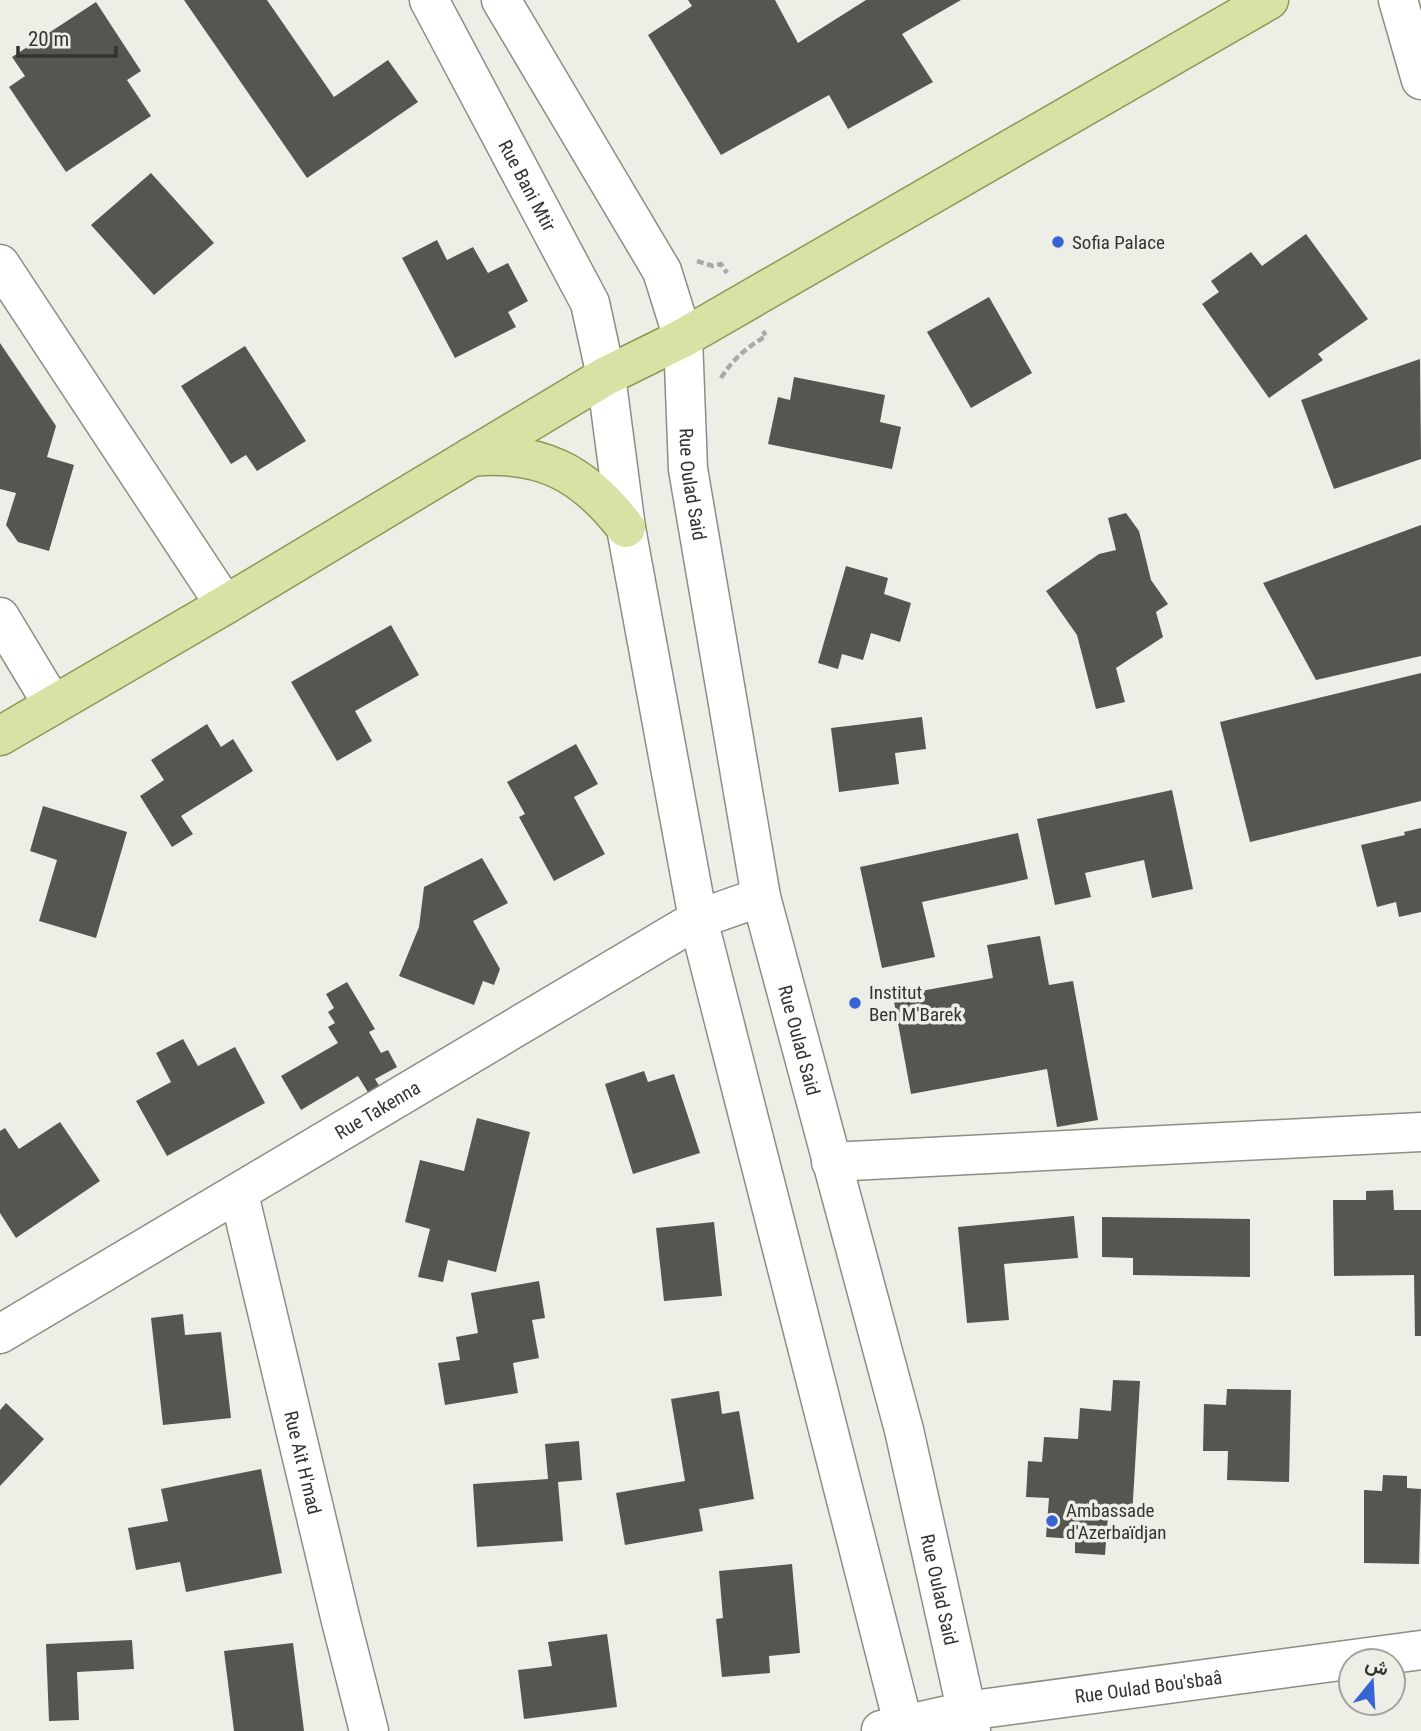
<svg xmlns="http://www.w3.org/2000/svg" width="1421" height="1731" viewBox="0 0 1421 1731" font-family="'Roboto Condensed',Vazirmatn,sans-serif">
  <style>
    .building { fill: #54564f }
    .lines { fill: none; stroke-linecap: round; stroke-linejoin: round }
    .minor-casing { stroke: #8c8e86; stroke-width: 41 }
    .major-casing { stroke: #8d9955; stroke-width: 41 }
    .path { stroke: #a8aaa4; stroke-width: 4.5; stroke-dasharray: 7 3.5; stroke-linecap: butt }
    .minor { stroke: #fff; stroke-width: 38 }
    .major { stroke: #d7e3a5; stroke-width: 38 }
    .poi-dot { fill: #3764d4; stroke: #edefe7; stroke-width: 2.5 }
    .labels { text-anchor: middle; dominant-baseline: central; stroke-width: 7; stroke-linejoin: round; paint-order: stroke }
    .street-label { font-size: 19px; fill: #333431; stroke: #edefe7 }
    .poi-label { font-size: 19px; fill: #333431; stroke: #edefe7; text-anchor: start }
  </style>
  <rect width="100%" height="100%" fill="#edefe7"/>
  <!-- building -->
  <g class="building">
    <path d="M184,0H267L334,97L388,60L418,102L307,178Z"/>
    <path d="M688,0H775L798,43L866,0H961L902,34L933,82L848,129L829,95L721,155L648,35L692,6Z"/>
    <path d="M96,2L141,71L127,80L151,116L66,172L9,87L25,76L12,57Z"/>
    <path d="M151,173L214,243L154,295L91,225Z"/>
    <path d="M1306,234L1368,319L1318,354L1323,360L1269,398L1202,304L1219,292L1211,281L1251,252L1262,266Z"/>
    <path d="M437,240L447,260L473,247L488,273L508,263L528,301L508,312L516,327L455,358L402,258Z"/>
    <path d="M989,297L1032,373L971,408L927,332Z"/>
    <path d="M0,343L56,426L47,457L74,465L49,551L18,542L6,525L16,493L0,489Z"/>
    <path d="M245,346L306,441L257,471L246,455L231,464L181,386Z"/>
    <path d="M1420,359L1421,459L1334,489L1301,400Z"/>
    <path d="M794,377L885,395L880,422L901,427L892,469L768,444L778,397L790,400Z"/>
    <path d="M1126,513L1139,531L1151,580L1168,604L1156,612L1163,637L1116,668L1125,702L1096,709L1077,635L1046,591L1099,554L1116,550L1108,518Z"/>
    <path d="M1421,525V656L1316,680L1263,583Z"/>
    <path d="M846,566L888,578L884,594L911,603L900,642L871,633L863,660L842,654L838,669L818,663Z"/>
    <path d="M391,625L419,675L355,711L372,741L337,761L291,682Z"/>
    <path d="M1421,673V801L1250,842L1220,722Z"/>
    <path d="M922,717L926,749L895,753L899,784L839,792L831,728Z"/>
    <path d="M207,724L221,747L233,739L253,771L181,816L193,834L172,847L140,796L164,780L151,760Z"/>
    <path d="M576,744L598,784L574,797L605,854L554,881L519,817L525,814L507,782Z"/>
    <path d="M1172,790L1193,889L1152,898L1144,860L1085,873L1091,897L1055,905L1037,819Z"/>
    <path d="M43,806L127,832L96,938L39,921L57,860L30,851Z"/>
    <path d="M1421,828V912L1399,917L1396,902L1377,907L1361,845L1405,835L1404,832Z"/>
    <path d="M1018,833L1028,879L922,902L935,957L882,968L860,867Z"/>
    <path d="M482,858L508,903L473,921L500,969L494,985L483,981L474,1005L399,976L419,927L424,887Z"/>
    <path d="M1040,936L1049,985L1073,981L1098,1120L1057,1127L1047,1069L911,1094L893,996L993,978L987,945Z"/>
    <path d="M347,982L375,1029L369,1032L381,1053L388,1050L397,1067L375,1079L380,1087L369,1094L358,1076L301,1110L281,1076L338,1043L328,1027L335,1023L328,1012L334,1008L326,994Z"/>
    <path d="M183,1039L198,1066L235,1047L265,1103L167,1156L136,1101L171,1082L156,1053Z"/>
    <path d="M644,1071L648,1082L674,1074L700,1153L633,1174L605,1084Z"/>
    <path d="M477,1118L530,1132L496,1272L448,1260L443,1282L418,1277L430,1229L405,1222L420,1160L464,1171Z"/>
    <path d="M60,1122L100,1181L16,1238L0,1213V1131L5,1128L19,1149Z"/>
    <path d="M1393,1190L1394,1210H1421V1336H1415L1414,1275L1334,1276L1333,1200H1366V1191Z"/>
    <path d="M1074,1216L1078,1258L1004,1264L1009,1320L967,1323L958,1227Z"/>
    <path d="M1102,1217L1250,1219V1277L1133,1275V1258L1102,1257Z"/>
    <path d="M714,1222L722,1296L664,1301L656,1228Z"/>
    <path d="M539,1281L545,1318L532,1320L539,1358L513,1363L518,1393L445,1405L438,1363L460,1360L456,1337L478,1333L471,1293Z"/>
    <path d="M183,1314L185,1335L221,1332L231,1418L163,1425L151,1318Z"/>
    <path d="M1113,1380L1140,1381L1132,1517L1108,1516L1105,1555L1075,1553V1539L1046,1537L1049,1498L1026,1497L1028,1461L1042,1462L1044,1437L1078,1439L1080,1408L1111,1411Z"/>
    <path d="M1227,1389L1291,1390L1289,1482L1227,1480L1228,1451H1203L1204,1404L1226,1405Z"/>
    <path d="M719,1391L722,1414L739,1411L754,1499L699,1509L703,1531L625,1545L616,1493L685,1481L671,1399Z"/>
    <path d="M6,1403L44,1439L0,1486V1410Z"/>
    <path d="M579,1441L582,1480L558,1482L563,1541L477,1547L473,1484L548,1479L545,1444Z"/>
    <path d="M261,1469L282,1573L186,1592L180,1562L136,1570L128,1528L168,1521L161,1489Z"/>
    <path d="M1383,1475L1407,1476V1488L1421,1489L1419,1564L1364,1563V1490L1382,1491Z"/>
    <path d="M792,1564L800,1653L769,1656L770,1673L722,1677L716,1619L723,1618L719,1571Z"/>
    <path d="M607,1634L617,1707L524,1719L518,1670L552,1666L548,1642Z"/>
    <path d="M132,1640L134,1669L77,1672L79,1720L49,1721L46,1644Z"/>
    <path d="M293,1643L304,1731H234L224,1651Z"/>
  </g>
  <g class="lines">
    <defs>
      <g id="minor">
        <path id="s1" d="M429,0L590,303L606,376L626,528L698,919L905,1731"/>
        <path id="s2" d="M501,0L662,271L683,338L688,469L761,897L904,1430L971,1731"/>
        <path d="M1398,0L1421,80"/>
        <path d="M0,264L225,605"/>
        <path d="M0,617L53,705"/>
        <path d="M831,1162L1421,1132"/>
        <path id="s3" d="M239,1194L340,1617L369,1731"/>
        <path id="s4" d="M0,1334L698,919L761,897"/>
        <path id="s5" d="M881,1730L966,1711L1421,1650"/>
      </g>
      <g id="major">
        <path d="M471,457C541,450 584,473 626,528"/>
        <path d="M0,736L225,605L606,376L683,338L1269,0"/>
      </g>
    </defs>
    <!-- minor casing -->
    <use href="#minor" class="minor-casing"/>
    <!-- major casing -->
    <use href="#major" class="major-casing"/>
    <!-- path -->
    <g class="path">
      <path d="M697,261L713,266L721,264L727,273"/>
      <path d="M721,378C733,359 746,348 766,336L763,331"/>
    </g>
    <!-- minor -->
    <use href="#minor" class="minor"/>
    <!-- major -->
    <use href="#major" class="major"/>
  </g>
  <!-- markers -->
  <g class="poi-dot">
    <circle cx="1058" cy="242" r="7"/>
    <circle cx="855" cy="1003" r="7"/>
    <circle cx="1052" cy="1521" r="7"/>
  </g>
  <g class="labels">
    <!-- street labels -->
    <g class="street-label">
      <text stroke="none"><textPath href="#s1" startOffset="210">Rue Bani Mtir</textPath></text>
      <text stroke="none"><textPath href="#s2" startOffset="532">Rue Oulad Said</textPath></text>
      <text stroke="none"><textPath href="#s2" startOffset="1099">Rue Oulad Said</textPath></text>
      <text stroke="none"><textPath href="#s4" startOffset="439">Rue Takenna</textPath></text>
      <text stroke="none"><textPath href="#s3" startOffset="276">Rue Ait H'mad</textPath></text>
      <text stroke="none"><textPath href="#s2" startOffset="1666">Rue Oulad Said</textPath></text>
      <text stroke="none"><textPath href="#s5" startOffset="271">Rue Oulad Bou'sbaâ</textPath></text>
    </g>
    <!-- poi labels -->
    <g class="poi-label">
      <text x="1072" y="242">Sofia Palace</text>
      <text x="869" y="992">Institut<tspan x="869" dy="22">Ben M'Barek</tspan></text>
      <text x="1066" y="1510">Ambassade<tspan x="1066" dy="22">d'Azerbaïdjan</tspan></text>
    </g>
  </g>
  <!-- north arrow -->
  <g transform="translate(1372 1682) rotate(18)"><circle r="33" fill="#edefe7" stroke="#a3a49e" stroke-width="2"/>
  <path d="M0-5L12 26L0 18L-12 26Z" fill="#3764d4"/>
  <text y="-10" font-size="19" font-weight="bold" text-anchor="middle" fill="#333431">ش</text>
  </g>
  <!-- scale -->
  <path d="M18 46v10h98v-10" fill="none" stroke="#333431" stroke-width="3.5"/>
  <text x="28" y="46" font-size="21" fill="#333431" stroke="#edefe7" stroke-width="5" paint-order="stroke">20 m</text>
</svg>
